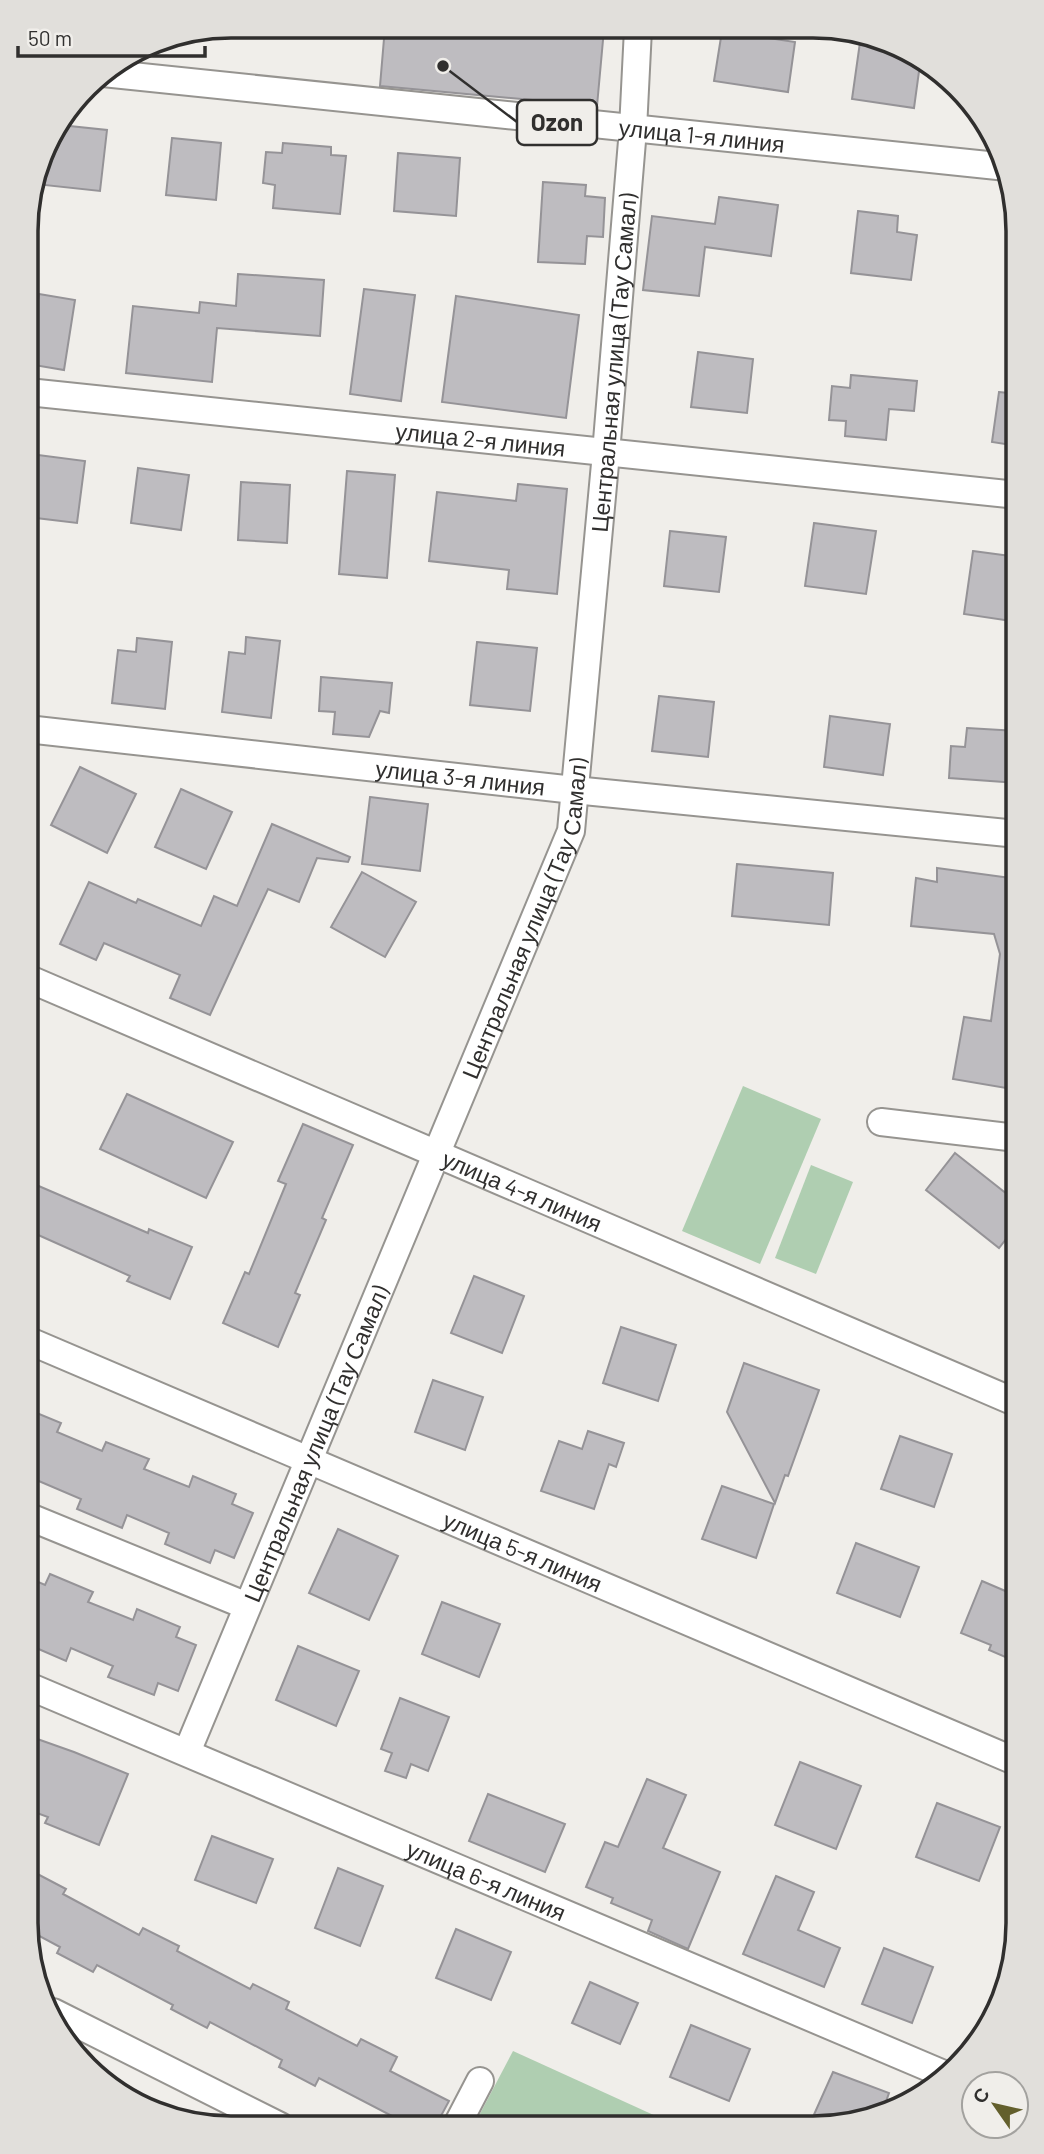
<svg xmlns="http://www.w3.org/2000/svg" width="1044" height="2154" viewBox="0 0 1044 2154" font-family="Barlow,sans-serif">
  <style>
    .green { fill: #afceb1 }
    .building { fill: #bebcc0; stroke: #959397; stroke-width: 2 }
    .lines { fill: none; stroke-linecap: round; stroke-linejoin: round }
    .minor-casing { stroke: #969490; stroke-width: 30 }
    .minor { stroke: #fff; stroke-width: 26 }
    .labels { text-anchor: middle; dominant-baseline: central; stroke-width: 5; stroke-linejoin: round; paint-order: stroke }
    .street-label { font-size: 23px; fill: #302f2e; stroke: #f0eeea }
    .rim { fill: none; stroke: #302f2e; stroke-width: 3.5 }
    .leader { fill: none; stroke: #302f2e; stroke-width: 2.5 }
    .callout-dot { fill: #302f2e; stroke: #f0eeea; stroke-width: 2.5 }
    .callout { fill: #f0eeea; stroke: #302f2e; stroke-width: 2.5 }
    .callout-label { font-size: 24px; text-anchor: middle; font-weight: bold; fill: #302f2e }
  </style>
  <rect width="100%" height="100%" fill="#f0eeea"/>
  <!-- green -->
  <g class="green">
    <path d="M743,1086L821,1119L760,1264L682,1231Z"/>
    <path d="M811,1165L853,1182L816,1274L775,1258Z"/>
    <path d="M513,2051L680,2127H473Z"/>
  </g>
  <!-- building -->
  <g class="building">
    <path d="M385,27L604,29L597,106L380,86Z"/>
    <path d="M722,31L795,42L788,92L714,81Z"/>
    <path d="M861,35L920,64L914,108L852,99Z"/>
    <path d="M60,125L107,130L100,191L35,184L48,141Z"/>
    <path d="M172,138L221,143L216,200L166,195Z"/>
    <path d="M283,143L331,147V155L346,156L340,214L273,208L275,185L263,183L266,152L282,153Z"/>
    <path d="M398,153L460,158L456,216L394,211Z"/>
    <path d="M543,182L586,185L585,196L605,198L603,237L587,236L585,264L538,262Z"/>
    <path d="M719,197L778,205L771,256L705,247L699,296L643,290L652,216L715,224Z"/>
    <path d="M858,211L898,216L897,232L917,235L911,280L851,273Z"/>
    <path d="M238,274L324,280L320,336L217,328L212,382L126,373L133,306L199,313L200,302L236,306Z"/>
    <path d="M364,289L415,295L401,401L350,394Z"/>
    <path d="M39,294L75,300L64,370L28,364V312L36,313Z"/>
    <path d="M456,296L579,315L566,418L442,402Z"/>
    <path d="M698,352L753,359L747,413L691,407Z"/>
    <path d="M851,375L917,381L914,411L889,409L886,440L845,436L846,421L829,420L832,386L850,388Z"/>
    <path d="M999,392L1018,394V446L992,442Z"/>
    <path d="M38,455L85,461L77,523L28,517V462L37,463Z"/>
    <path d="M138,468L189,475L181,530L131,523Z"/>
    <path d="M347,471L395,475L387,578L339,574Z"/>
    <path d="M241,482L290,485L287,543L238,540Z"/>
    <path d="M518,484L567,489L557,594L507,589L509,570L429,561L437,492L516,501Z"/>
    <path d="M814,523L876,531L866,594L805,586Z"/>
    <path d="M670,531L726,537L719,592L664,586Z"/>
    <path d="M973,551L1018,557V622L964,614Z"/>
    <path d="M246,637L280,641L271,718L222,712L229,652L245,654Z"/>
    <path d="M137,638L172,642L165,709L112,703L118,650L136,652Z"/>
    <path d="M477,642L537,648L530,711L470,705Z"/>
    <path d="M321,677L392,683L389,713L380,711L369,737L333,734L335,712L319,711Z"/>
    <path d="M659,696L714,702L708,757L652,751Z"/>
    <path d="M830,716L890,724L883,775L824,767Z"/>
    <path d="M967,728L1018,731V783L949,778L951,746L965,747Z"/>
    <path d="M80,767L136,794L107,853L51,825Z"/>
    <path d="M181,789L232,812L206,869L155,847Z"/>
    <path d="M370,797L428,804L420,871L362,864Z"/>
    <path d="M272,824L350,857L348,862L317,858L299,902L268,889L210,1015L170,998L180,975L104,943L96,960L60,944L89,882L136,903L138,899L201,926L214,896L237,906Z"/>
    <path d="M737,864L833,873L829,925L732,916Z"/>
    <path d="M937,868L1018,879V1090L953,1079L964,1017L991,1021L1000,954L994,934L911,926L916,878L937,882Z"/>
    <path d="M362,872L416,902L385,957L331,927Z"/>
    <path d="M127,1094L233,1142L206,1198L100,1149Z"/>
    <path d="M303,1124L353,1145L322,1218L326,1220L295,1293L300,1295L278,1347L223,1323L245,1272L249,1274L286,1184L278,1181Z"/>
    <path d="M955,1153L1017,1202V1225L999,1248L926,1190Z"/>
    <path d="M27,1181L148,1233L149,1229L192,1247L170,1299L127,1281L130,1276L27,1230Z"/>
    <path d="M474,1276L524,1296L502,1353L451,1333Z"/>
    <path d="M621,1327L676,1345L658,1401L603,1383Z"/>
    <path d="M744,1363L819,1390L788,1476L785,1475L775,1503L727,1412Z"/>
    <path d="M433,1380L483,1397L465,1450L415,1432Z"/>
    <path d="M27,1409L61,1423L57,1432L102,1451L106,1442L149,1459L144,1469L189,1487L193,1476L236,1494L232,1504L253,1513L234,1558L215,1550L210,1563L165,1544L169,1533L127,1515L122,1528L77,1509L81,1499L27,1476Z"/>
    <path d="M588,1431L624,1443L616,1467L609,1464L594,1509L541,1491L559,1441L582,1449Z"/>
    <path d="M900,1436L952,1454L934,1507L881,1489Z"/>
    <path d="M722,1486L774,1504L756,1558L702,1539Z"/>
    <path d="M338,1529L398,1556L369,1620L309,1593Z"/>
    <path d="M856,1543L919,1567L900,1617L837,1593Z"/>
    <path d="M50,1574L93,1592L88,1602L133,1620L137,1609L180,1627L176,1637L196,1645L178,1691L158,1683L154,1695L108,1677L113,1666L71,1648L66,1661L27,1644V1577L45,1585Z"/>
    <path d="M982,1581L1017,1596V1662L989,1650L991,1645L961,1633Z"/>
    <path d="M442,1602L500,1624L479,1677L422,1654Z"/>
    <path d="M298,1646L359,1671L336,1726L276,1700Z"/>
    <path d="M400,1698L449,1717L428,1771L411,1764L406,1778L385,1771L392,1753L381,1749Z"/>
    <path d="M26,1735L74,1752L128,1774L99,1845L45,1823L48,1817L26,1809Z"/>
    <path d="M800,1762L861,1786L836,1849L775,1825Z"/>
    <path d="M647,1779L686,1795L663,1848L720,1872L688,1949L648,1931L652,1920L611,1903L613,1898L586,1887L605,1842L618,1847Z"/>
    <path d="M488,1794L565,1824L545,1872L469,1841Z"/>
    <path d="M937,1803L1000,1827L979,1881L916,1857Z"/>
    <path d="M212,1836L273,1859L256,1903L195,1880Z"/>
    <path d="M26,1868L66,1889L63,1894L139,1935L143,1928L179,1946L177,1951L250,1989L253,1984L289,2002L286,2009L357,2046L361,2039L397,2057L390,2071L449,2101L435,2127L390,2126L394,2117L319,2078L315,2086L279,2067L282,2060L210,2022L207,2028L171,2009L173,2005L97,1965L93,1972L57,1953L60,1947L28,1930Z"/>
    <path d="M338,1868L383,1886L360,1946L315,1928Z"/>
    <path d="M776,1876L814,1892L798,1930L840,1948L824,1987L743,1954Z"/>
    <path d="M456,1929L511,1952L491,2000L436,1978Z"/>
    <path d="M884,1948L933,1967L912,2023L862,2004Z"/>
    <path d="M590,1982L638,2003L620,2044L572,2023Z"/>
    <path d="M691,2025L750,2049L729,2101L670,2077Z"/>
    <path d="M833,2072L889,2093L881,2115L808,2128Z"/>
  </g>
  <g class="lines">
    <defs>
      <g id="minor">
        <path id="s1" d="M103,73L1007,167"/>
        <path id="s2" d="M28,392L1018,495"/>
        <path id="s3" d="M27,729L574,790L1018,834"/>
        <path id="s4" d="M27,978L1017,1403"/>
        <path d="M881,1122L1017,1138"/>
        <path id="s5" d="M27,1340L1017,1762"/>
        <path d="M27,1516L247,1606"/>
        <path id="s6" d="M26,1685L946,2075"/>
        <path id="s7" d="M187,1752L571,831L606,453L633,129L638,29"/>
        <path d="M53,2012L280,2126"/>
        <path d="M456,2127L480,2081"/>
      </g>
    </defs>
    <!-- minor casing -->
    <use href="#minor" class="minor-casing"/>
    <!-- minor -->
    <use href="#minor" class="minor"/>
  </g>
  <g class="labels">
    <!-- street labels -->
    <g class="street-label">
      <text stroke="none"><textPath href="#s1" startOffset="602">улица 1-я линия</textPath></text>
      <text stroke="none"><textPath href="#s7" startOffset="1468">Центральная улица (Тау Самал)</textPath></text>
      <text stroke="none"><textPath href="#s2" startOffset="455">улица 2-я линия</textPath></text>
      <text stroke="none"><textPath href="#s3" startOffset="436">улица 3-я линия</textPath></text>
      <text stroke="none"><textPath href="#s7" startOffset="901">Центральная улица (Тау Самал)</textPath></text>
      <text stroke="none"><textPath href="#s4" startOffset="539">улица 4-я линия</textPath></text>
      <text stroke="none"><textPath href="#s7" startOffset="334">Центральная улица (Тау Самал)</textPath></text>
      <text stroke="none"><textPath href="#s5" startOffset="539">улица 5-я линия</textPath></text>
      <text stroke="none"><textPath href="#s6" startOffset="500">улица 6-я линия</textPath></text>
    </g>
  </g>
  <!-- crop -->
  <path d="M0 0H1044V2154H0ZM231 38H813A193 193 0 0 1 1006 231V1923A193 193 0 0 1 813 2116H231A193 193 0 0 1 38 1923V231A193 193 0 0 1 231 38Z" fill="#e1dfdb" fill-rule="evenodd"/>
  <path class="rim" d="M231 38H813A193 193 0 0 1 1006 231V1923A193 193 0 0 1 813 2116H231A193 193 0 0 1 38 1923V231A193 193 0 0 1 231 38Z"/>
  <!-- callouts -->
  <path class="leader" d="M443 66L517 122"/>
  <circle class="callout-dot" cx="443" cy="66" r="7"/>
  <rect class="callout" x="517" y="100" width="80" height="45" rx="7"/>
  <g class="callout-label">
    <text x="557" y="131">Ozon</text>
  </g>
  <!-- north arrow -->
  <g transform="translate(995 2105) rotate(304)"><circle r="33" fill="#f0eeea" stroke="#a3a29f" stroke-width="2"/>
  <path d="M0-5L12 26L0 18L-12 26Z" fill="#635f2c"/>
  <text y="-10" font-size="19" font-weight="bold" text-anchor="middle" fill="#302f2e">С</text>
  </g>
  <!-- scale -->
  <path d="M18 46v10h187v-10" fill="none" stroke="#302f2e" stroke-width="3.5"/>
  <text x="28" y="46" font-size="21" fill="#302f2e" stroke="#f0eeea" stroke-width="5" paint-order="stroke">50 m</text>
</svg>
